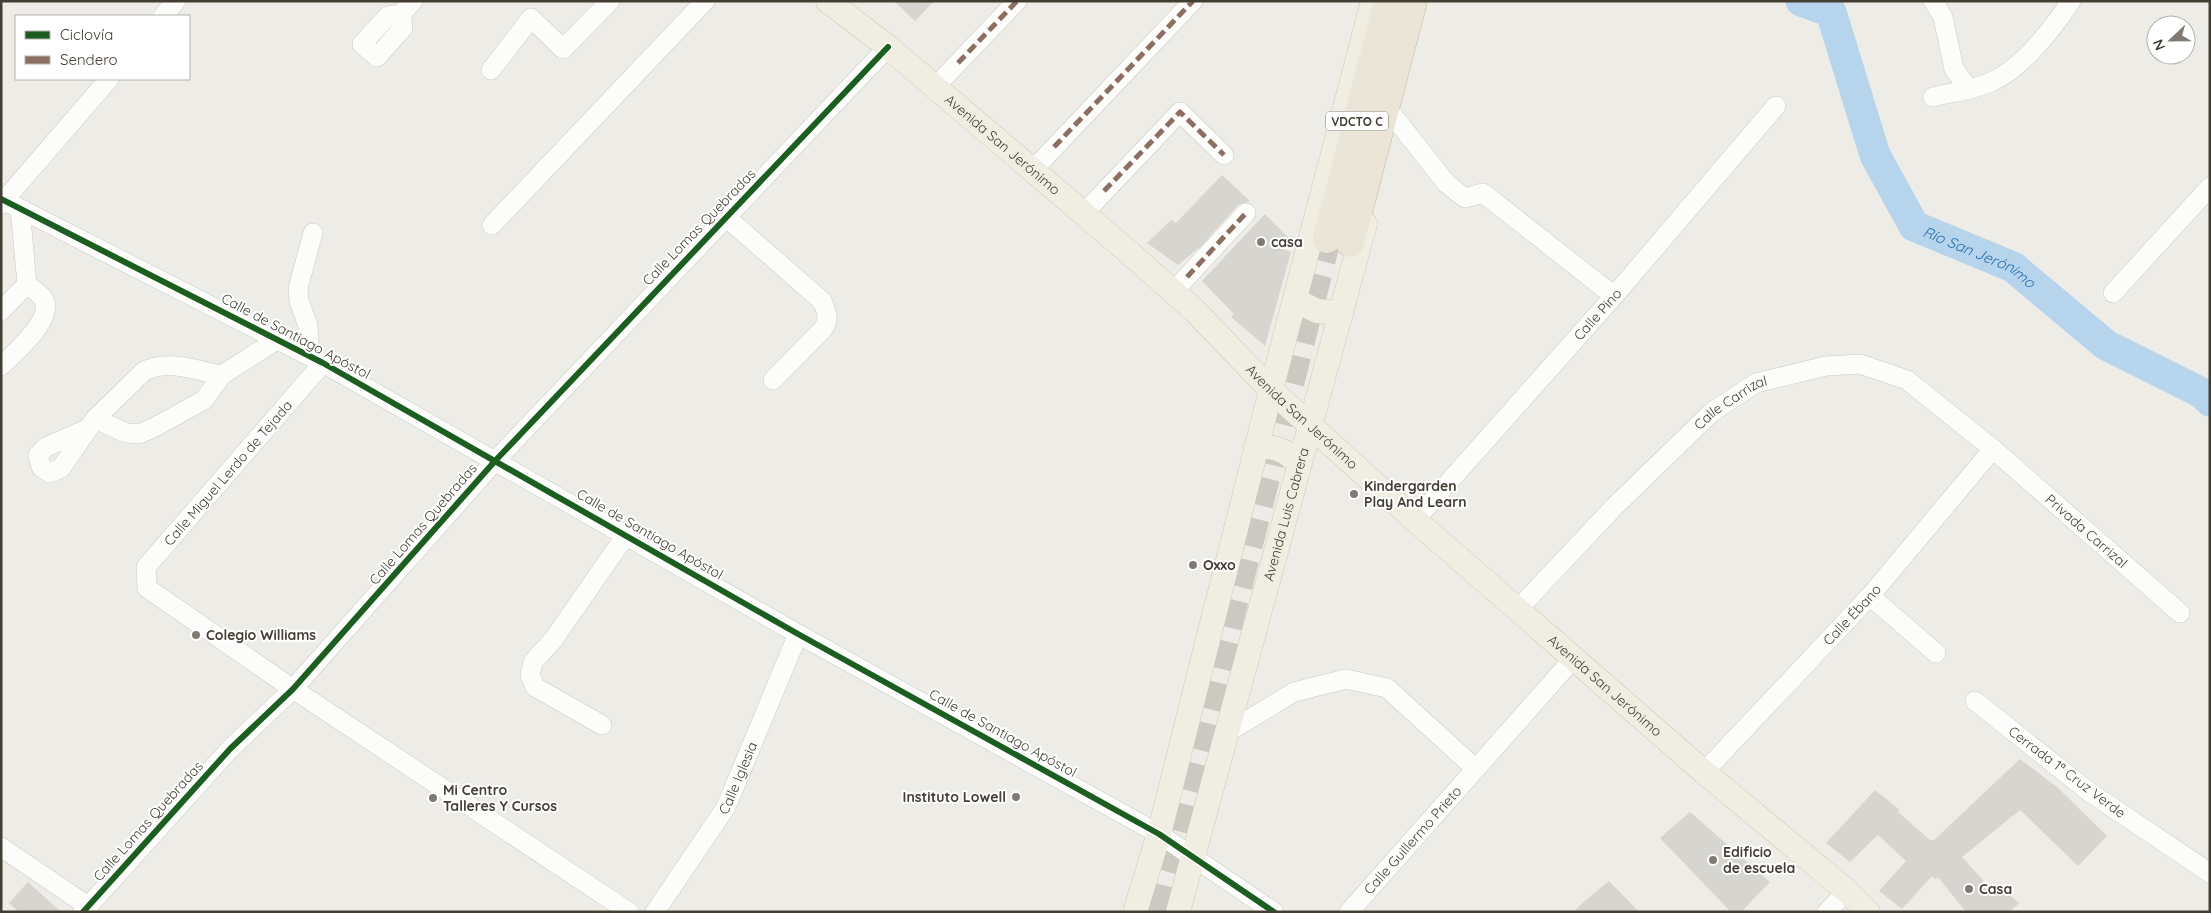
<svg xmlns="http://www.w3.org/2000/svg" width="2211" height="913" viewBox="0 0 2211 913" font-family="Quicksand,sans-serif">
  <style>
    .lines { fill: none; stroke-linecap: round; stroke-linejoin: round }
    .river { stroke: #b6d4ec; stroke-width: 31 }
    .building { fill: #d7d5cf }
    .highway-tunnel { stroke: #ccc9c2; stroke-width: 28; stroke-dasharray: 28 14; stroke-linecap: butt }
    .minor-casing { stroke: #cccac4; stroke-width: 20 }
    .major-casing { stroke: #d0c9b3; stroke-width: 25 }
    .highway-casing { stroke: #c6baa1; stroke-width: 29 }
    .minor { stroke: #fcfcfb; stroke-width: 19 }
    .major { stroke: #f0ede2; stroke-width: 24 }
    .highway { stroke: #ebe5d7; stroke-width: 28 }
    .quiet { stroke: #8d6e63; stroke-width: 5; stroke-dasharray: 10 5; stroke-linecap: butt }
    .cycleway-casing { stroke: #fff; stroke-width: 9 }
    .cycleway { stroke: #1b5e20; stroke-width: 6 }
    .poi-dot { fill: #7f7b72; stroke: #fff; stroke-width: 2 }
    .labels { text-anchor: middle; dominant-baseline: central; stroke-width: 4; stroke-linejoin: round; paint-order: stroke }
    .shield { fill: #fff; stroke: #7b7870; stroke-width: 1 }
    .shield-label { font-size: 12px; font-weight: bold; fill: #433e33 }
    .street-label { font-size: 14px; fill: #433e33; stroke: #fff }
    .poi-label { font-size: 14px; font-weight: bold; fill: #433e33; stroke: #fff; text-anchor: start }
    .water-label { font-size: 15px; font-style: italic; fill: #2d70ae; stroke: #fff }
  </style>
  <rect width="100%" height="100%" fill="#eeece6"/>
  <g class="lines">
    <!-- river -->
    <path class="river" id="s1" d="M1801,1L1831,12L1875,155L1914,226L2013,267L2106,345L2202,393L2210,401"/>
  </g>
  <!-- building -->
  <g class="building">
    <path d="M894,1H934L915,21Z"/>
    <path d="M1222,175L1250,201L1238,205L1201,246L1178,265L1147,243L1171,220L1176,223Z"/>
    <path d="M1265,214L1291,240L1283,249L1291,252L1265,346L1231,317L1234,314L1202,281Z"/>
    <path d="M2020,759L2057,787L2107,836L2078,866L2020,810L1962,857L1991,889L1997,884L2019,903L2009,912H1966L1938,877L1935,879L1932,876L1902,909L1879,891L1906,861L1878,835L1850,862L1826,843L1875,790L1900,810L1898,812L1930,840H1934Z"/>
    <path d="M1690,812L1770,882L1741,912H1731L1660,838Z"/>
    <path d="M1609,881L1639,912H1573L1586,900Z"/>
    <path d="M28,882L61,912H19L9,903Z"/>
  </g>
  <g class="lines">
    <!-- highway-tunnel -->
    <path class="highway-tunnel" d="M1155,912L1327,239"/>
    <defs>
      <g id="minor">
        <path d="M1933,1L1943,17L1954,69L1968,88"/>
        <path d="M401,14L403,28L377,57L362,44L388,16L401,14L413,1"/>
        <path d="M163,16L176,1"/>
        <path d="M491,70L531,18L563,49L610,1"/>
        <path d="M935,87L1017,1"/>
        <path d="M1933,97C1952,92 1976,90 1993,81C2022,68 2054,27 2071,1"/>
        <path d="M1394,117L1447,184L1465,198L1483,193L1614,296"/>
        <path d="M1033,170L1193,1"/>
        <path d="M1,199L323,363L798,634L1159,834L1274,912"/>
        <path d="M1,204L109,79"/>
        <path d="M1084,213L1180,112L1224,155"/>
        <path d="M726,217L822,301C827,312 830,319 823,329L773,380"/>
        <path d="M492,225L705,1"/>
        <path d="M1173,292L1246,213"/>
        <path d="M2113,293L2210,187"/>
        <path d="M1,311L27,284"/>
        <path d="M310,356L308,326L299,301L298,288L313,233"/>
        <path d="M323,363L146,567L147,588L293,689L629,912"/>
        <path d="M1,366C15,352 58,317 42,297C38,292 31,288 27,284L20,209"/>
        <path d="M95,419L126,433L139,434L153,428L204,400L222,375L278,339"/>
        <path d="M87,429L46,447L38,455L41,467L50,473L61,468L95,419L143,372C165,358 198,371 222,375"/>
        <path id="s2" d="M1415,520L1614,296L1776,106"/>
        <path d="M1870,596L1936,653"/>
        <path id="s3" d="M1517,610L1615,506L1712,412L1756,383L1826,366L1860,364L1907,380L1993,449L2180,613"/>
        <path d="M1975,701L2088,791L2210,873"/>
        <path d="M602,725L535,687L530,675L533,662L553,640L626,535"/>
        <path d="M1225,734L1294,692L1346,679L1387,688L1476,769"/>
        <path id="s4" d="M1704,772L1870,596L1993,449"/>
        <path d="M1,847L88,906"/>
        <path d="M83,912L230,749L293,689L495,461L888,47"/>
        <path id="s5" d="M655,912L726,807L798,634"/>
        <path id="s6" d="M1349,912L1573,659"/>
        <path d="M1827,912L1847,891"/>
      </g>
      <g id="major">
        <path id="s7" d="M828,1L888,47L1117,242L1194,310L1271,390L1415,520L1704,772L1847,891L1868,912"/>
        <path d="M1295,300L1317,311L1341,313"/>
        <path d="M1256,447C1275,445 1288,451 1299,465"/>
        <path d="M1135,912L1159,834L1271,390L1373,1"/>
        <path id="s8" d="M1178,912L1365,224"/>
      </g>
      <g id="highway">
        <path d="M1327,239L1388,1"/>
        <path d="M1350,243L1413,1"/>
      </g>
    </defs>
    <!-- minor casing -->
    <use href="#minor" class="minor-casing"/>
    <!-- major casing -->
    <use href="#major" class="major-casing"/>
    <!-- highway casing -->
    <use href="#highway" class="highway-casing"/>
    <!-- minor -->
    <use href="#minor" class="minor"/>
    <!-- major -->
    <use href="#major" class="major"/>
    <!-- highway -->
    <use href="#highway" class="highway"/>
    <!-- quiet -->
    <g class="quiet">
      <path d="M958,63L1017,1"/>
      <path d="M1054,147L1193,1"/>
      <path d="M1104,191L1180,112L1224,155"/>
      <path d="M1187,277L1246,213"/>
    </g>
    <defs>
      <g id="cycleway">
        <path d="M1,199L323,363L798,634L1159,834L1274,912"/>
        <path d="M83,912L230,749L293,689L495,461L888,47"/>
      </g>
    </defs>
    <!-- cycleway casing -->
    <use href="#cycleway" class="cycleway-casing"/>
    <!-- cycleway -->
    <use href="#cycleway" class="cycleway"/>
  </g>
  <!-- markers -->
  <g class="poi-dot">
    <circle cx="1261" cy="242" r="5"/>
    <circle cx="1354" cy="494" r="5"/>
    <circle cx="1193" cy="565" r="5"/>
    <circle cx="196" cy="635" r="5"/>
    <circle cx="1016" cy="797" r="5"/>
    <circle cx="433" cy="798" r="5"/>
    <circle cx="1713" cy="860" r="5"/>
    <circle cx="1969" cy="889" r="5"/>
  </g>
  <g class="labels">
    <!-- shield labels -->
    <rect class="shield" x="1326" y="111.5" width="62" height="19" rx="4"/>
    <g class="shield-label">
      <text x="1357" y="121">VDCTO C</text>
    </g>
    <!-- street labels -->
    <g class="street-label">
      <text stroke="none"><textPath href="#s7" startOffset="226">Avenida San Jerónimo</textPath></text>
      <text transform="translate(699 227) rotate(-46)">Calle Lomas Quebradas</text>
      <text stroke="none"><textPath href="#s2" startOffset="275">Calle Pino</textPath></text>
      <text transform="translate(296 336) rotate(28)">Calle de Santiago Apóstol</text>
      <text stroke="none"><textPath href="#s3" startOffset="299">Calle Carrizal</textPath></text>
      <text stroke="none"><textPath href="#s7" startOffset="631">Avenida San Jerónimo</textPath></text>
      <text transform="translate(228 473) rotate(-49)">Calle Miguel Lerdo de Tejada</text>
      <text stroke="none"><textPath href="#s8" startOffset="412">Avenida Luis Cabrera</textPath></text>
      <text transform="translate(423 524) rotate(-49)">Calle Lomas Quebradas</text>
      <text stroke="none"><textPath href="#s3" startOffset="721">Privada Carrizal</textPath></text>
      <text transform="translate(650 534) rotate(30)">Calle de Santiago Apóstol</text>
      <text stroke="none"><textPath href="#s4" startOffset="216">Calle Ébano</textPath></text>
      <text stroke="none"><textPath href="#s7" startOffset="1036">Avenida San Jerónimo</textPath></text>
      <text transform="translate(1003 733) rotate(29)">Calle de Santiago Apóstol</text>
      <text transform="translate(2067 772) rotate(37)">Cerrada 1ª Cruz Verde</text>
      <text stroke="none"><textPath href="#s5" startOffset="158">Calle Iglesia</textPath></text>
      <text transform="translate(148 821) rotate(-48)">Calle Lomas Quebradas</text>
      <text stroke="none"><textPath href="#s6" startOffset="96">Calle Guillermo Prieto</textPath></text>
    </g>
    <!-- poi labels -->
    <g class="poi-label">
      <text x="1271" y="242">casa</text>
      <text x="1364" y="486">Kindergarden<tspan x="1364" dy="16">Play And Learn</tspan></text>
      <text x="1203" y="565">Oxxo</text>
      <text x="206" y="635">Colegio Williams</text>
      <text x="443" y="790">Mi Centro<tspan x="443" dy="16">Talleres Y Cursos</tspan></text>
      <text x="1006" y="797" text-anchor="end">Instituto Lowell</text>
      <text x="1723" y="852">Edificio<tspan x="1723" dy="16">de escuela</tspan></text>
      <text x="1979" y="889">Casa</text>
    </g>
    <!-- water labels -->
    <g class="water-label">
      <text stroke="none"><textPath href="#s1" startOffset="335">Río San Jerónimo</textPath></text>
    </g>
  </g>
  <!-- border -->
  <rect width="2211" height="913" fill="none" stroke="#433e33" stroke-width="5"/>
  <!-- legend -->
  <rect x="15" y="15" width="175" height="65" fill="#ffffff" stroke="#b4b2ad"/>
  <rect x="25" y="31" width="25" height="8" fill="#1b5e20" stroke="#b4b2ad"/>
  <text x="60" y="40" font-size="15" fill="#433e33">Ciclovía</text>
  <rect x="25" y="56" width="25" height="8" fill="#8d6e63" stroke="#b4b2ad"/>
  <text x="60" y="65" font-size="15" fill="#433e33">Sendero</text>
  <!-- north arrow -->
  <g transform="translate(2171 40) rotate(248)"><circle r="24" fill="#ffffff" stroke="#b4b2ad"/>
  <path d="M0-4L9 19L0 12L-9 19Z" fill="#7f7b72"/>
  <text y="-8" font-size="14" font-weight="bold" text-anchor="middle" fill="#433e33">N</text>
  </g>
</svg>
